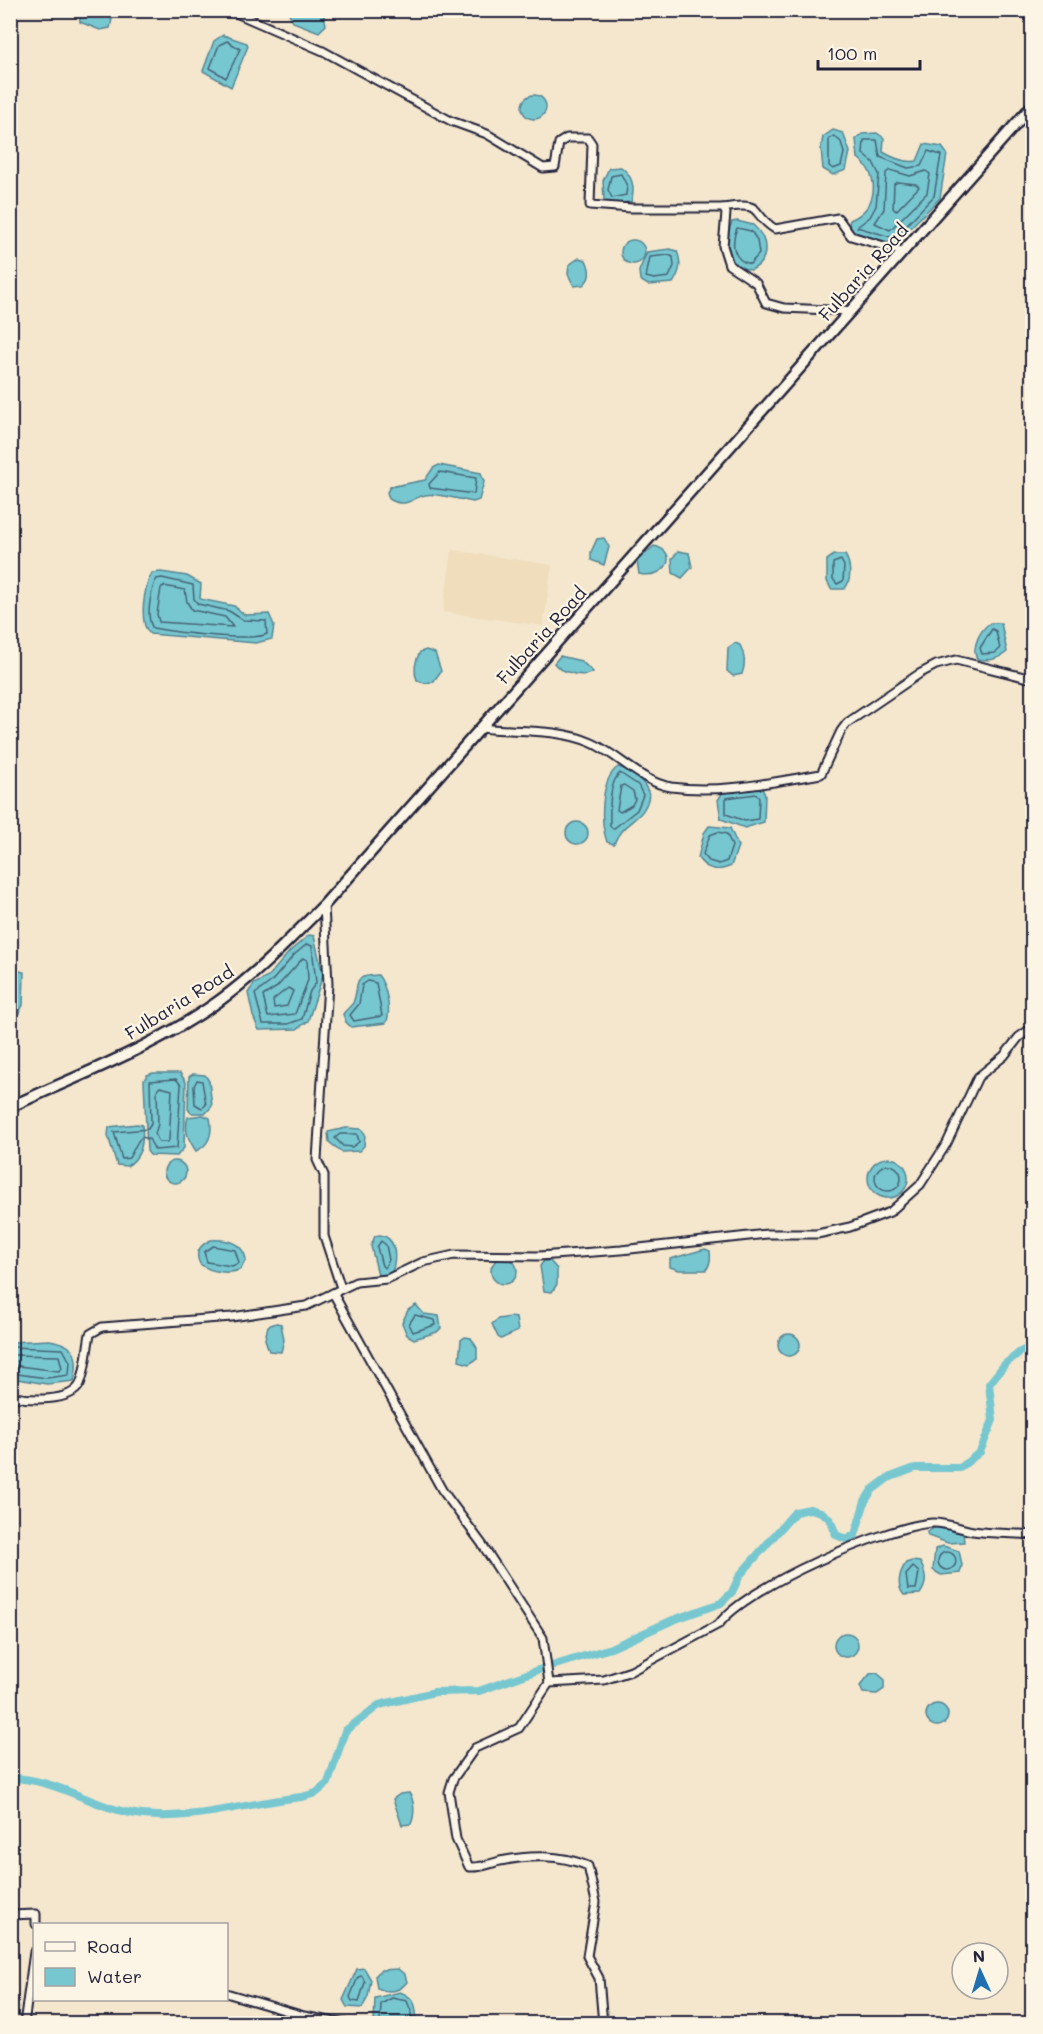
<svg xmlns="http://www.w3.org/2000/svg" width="1043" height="2034" viewBox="0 0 1043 2034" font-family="Mali,sans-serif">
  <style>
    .built { fill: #efddbc }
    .water { fill: #77c7d0; stroke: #558594; stroke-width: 1.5 }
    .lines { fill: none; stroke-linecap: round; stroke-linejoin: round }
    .shore { stroke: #446477; stroke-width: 1.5 }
    .canal { stroke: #77c7d0; stroke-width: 8 }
    .minor-casing { stroke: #22223b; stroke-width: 11 }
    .major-casing { stroke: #22223b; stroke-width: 14 }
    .minor { stroke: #fcf5e5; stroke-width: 7 }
    .major { stroke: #fcf5e5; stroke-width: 9 }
    .labels { text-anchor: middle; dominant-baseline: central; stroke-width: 4.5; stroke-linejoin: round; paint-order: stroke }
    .street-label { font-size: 18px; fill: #22223b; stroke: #fcf5e5 }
  </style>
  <rect width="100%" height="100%" fill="#f4e7cd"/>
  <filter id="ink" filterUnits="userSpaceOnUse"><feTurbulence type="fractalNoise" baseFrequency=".0167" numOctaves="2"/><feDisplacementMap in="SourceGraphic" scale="12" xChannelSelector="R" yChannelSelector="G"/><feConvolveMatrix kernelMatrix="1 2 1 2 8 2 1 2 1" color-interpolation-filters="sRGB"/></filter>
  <g filter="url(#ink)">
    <!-- built -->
    <path class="built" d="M452,550L552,565L543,626L443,612Z"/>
    <!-- water -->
    <g class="water">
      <path d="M95,10L112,19L110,28L100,30L80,22L79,11Z"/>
      <path d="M288,11H323L326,25L319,32L293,22Z"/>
      <path d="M223,35L247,43L248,46L231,87L203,71L214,41Z"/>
      <circle cx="534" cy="107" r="12"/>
      <path d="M833,130L843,133L850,152L846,170L833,175L823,169L821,148L823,137Z"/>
      <path d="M877,133L884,138L883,152C893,158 906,163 917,161L924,144L942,147L947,154L940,198L894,244L856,235L850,232L848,227L850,220C878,209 881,176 858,158L856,139L862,134Z"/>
      <path d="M621,167C633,176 635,189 631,202L611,204L604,200L603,181L609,168Z"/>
      <path d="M737,221L753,225C769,239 770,261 751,270C726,266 723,243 732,222Z"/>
      <circle cx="633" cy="252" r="12"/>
      <path d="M670,249L677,251C682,264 680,272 673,283L648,285L640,280L639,271L647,252Z"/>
      <path d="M579,258L586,260C590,269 592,278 583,285L574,286L568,274L569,265Z"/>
      <path d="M439,465L481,473L484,482L479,500L473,502C461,500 435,492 425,495C411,498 407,509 389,499L387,492L390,487L425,480L433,468Z"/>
      <path d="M604,538L609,547L604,565L591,560V552L597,539Z"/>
      <path d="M654,546C680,552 667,580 639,574L637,561Z"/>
      <path d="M678,551L689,553L692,567L682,578L673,573L672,559Z"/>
      <path d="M834,555H845C851,564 852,582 844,589H831L827,581V560Z"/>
      <path d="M161,572L187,576L201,584L200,599L234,606L245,615L269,614L274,625L272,639L256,643L150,634C138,623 144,587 152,573Z"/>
      <path d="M990,623H1001L1007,652C997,660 989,661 977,659C971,647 980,630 990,623Z"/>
      <path d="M735,643L740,645C745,655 746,664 742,674L733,676L727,671L728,648Z"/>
      <path d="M426,650L435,653L441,671L433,682L424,683L417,680C413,670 415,661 420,652Z"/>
      <path d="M560,656L581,661L593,672C584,678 561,673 554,663Z"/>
      <path d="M618,767C632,770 644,780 649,794C646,821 622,820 614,844L607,842C600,823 600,779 618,767Z"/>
      <path d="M762,788L765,795L764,822L745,828L721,819L718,800L723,792Z"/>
      <circle cx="577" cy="833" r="11"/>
      <path d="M709,826L730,828L738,846L731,866C718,872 706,870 698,858L704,833Z"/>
      <path d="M309,935L314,936L323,975L308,1021L297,1029L259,1030L253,1016L248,993L254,984L268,977L290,951Z"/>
      <path d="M11,969L24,972L23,1005L19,1013H11Z"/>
      <path d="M378,975C386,985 392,1011 386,1023L351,1027L346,1022L343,1014C346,1010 350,1007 353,1003C361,984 349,976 378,975Z"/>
      <path d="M153,1073H180L186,1082L184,1148L177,1156L150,1155L147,1151L144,1080L147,1075Z"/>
      <path d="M193,1074L205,1075L209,1081L212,1106L206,1113H191L188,1109L189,1077Z"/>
      <path d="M203,1115L210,1118C213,1133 210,1145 196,1151C188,1139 184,1131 188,1117Z"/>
      <path d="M137,1124L142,1125C144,1141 142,1157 127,1166L117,1165L108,1136L109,1127Z"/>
      <path d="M346,1128L361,1129L365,1134L364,1146L359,1151L342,1152L329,1142L328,1132Z"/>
      <circle cx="888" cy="1178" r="20"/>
      <circle cx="175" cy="1172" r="11"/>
      <path d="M380,1235C398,1238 396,1259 392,1273L383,1277L378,1275L371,1246L375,1236Z"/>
      <path d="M211,1240C227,1239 242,1242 246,1259L241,1269C230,1275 210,1272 200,1264C194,1252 200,1245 211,1240Z"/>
      <path d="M705,1249L710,1251C711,1258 711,1264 706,1270H679L670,1267V1259Z"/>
      <circle cx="504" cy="1271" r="13"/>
      <path d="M544,1261H550L557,1269V1284L552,1292L544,1291L540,1266Z"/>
      <path d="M416,1305L424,1314L439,1316L441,1328L437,1332L414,1339L407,1335L402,1323L408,1310Z"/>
      <path d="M511,1317L516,1318L518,1331L501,1339L498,1337L492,1324L498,1319Z"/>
      <path d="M276,1323L281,1324L284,1340L281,1352L269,1351L265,1339L268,1326Z"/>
      <circle cx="789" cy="1345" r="11"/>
      <path d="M465,1337L471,1338L477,1348V1359L469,1364L459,1361L461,1340Z"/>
      <path d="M49,1340C75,1344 80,1355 74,1381L47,1384L11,1378V1342Z"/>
      <path d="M935,1527L963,1533L964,1542L948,1543L928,1536L927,1532Z"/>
      <path d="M943,1546L959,1551L962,1565L960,1573L941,1575L933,1570L935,1549Z"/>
      <path d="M912,1561L920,1562C926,1573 928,1583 920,1594L904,1595C896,1586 899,1573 906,1563Z"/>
      <circle cx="846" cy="1645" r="12"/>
      <path d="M877,1673L884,1679V1689L877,1694L863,1693L860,1686L870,1674Z"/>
      <circle cx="937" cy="1715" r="11"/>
      <path d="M409,1793C415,1801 415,1815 411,1824L402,1825L393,1799L400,1794Z"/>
      <path d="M364,1968L371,1980L368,1997L362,2008L347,2007L343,2000L357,1969Z"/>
      <path d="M398,1969L405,1975L407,1982C399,1992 388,1993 377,1988L375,1976L381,1970Z"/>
      <path d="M400,1992C416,1998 417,2008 416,2023H374L375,1998Z"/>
    </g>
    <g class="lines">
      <!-- shore -->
      <g class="shore">
        <path d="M227,41L240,49L226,78L210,68L219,45Z"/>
        <path d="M834,136L841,142L844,153L841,166L833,169L829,166V139Z"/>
        <path d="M864,140H877L880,157L908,168L921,166L928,151L941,155L934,196L894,238L857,227L870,217L876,206L879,174L873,162L863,154Z"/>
        <path d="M890,170L910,176L926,171L930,174L927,193L890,230L875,223L884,209L886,173Z"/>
        <path d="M621,174L627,186L626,195L612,198L608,190L611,176Z"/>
        <path d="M898,182L916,184L919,187L896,211L893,208L894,184Z"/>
        <path d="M737,228L751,231L757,240L759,254L750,264C732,260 731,243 737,228Z"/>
        <path d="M669,255L673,257L674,266L669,277L654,279L646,277L650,257Z"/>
        <path d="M440,472L476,478L474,494L430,488L429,484Z"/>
        <path d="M841,560L844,566L843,581L837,584L833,579V563Z"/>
        <path d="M162,578L193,585L194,599L198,604L229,611L243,620L266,621L267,634C252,642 172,632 153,628C145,618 151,591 156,579Z"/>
        <path d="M164,586L185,590L187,602L192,610L225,617L233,627L159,622L157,614L161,588Z"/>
        <path d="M992,629L996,631L1000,649L995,653L982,654L980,648Z"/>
        <path d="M620,773L638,785L643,795L637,810L613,829L610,826C610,811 608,783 620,773Z"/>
        <path d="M624,785L633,791L635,799L632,805L620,812L617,810L621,786Z"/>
        <path d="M756,794L759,797L758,819L745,821L726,814V798Z"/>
        <path d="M718,832L727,834L732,846L727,861L719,864L709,861L703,854L710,835Z"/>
        <path d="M307,944L312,946L316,983L310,991L302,1019L288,1024H263L255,994L272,981L294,955Z"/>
        <path d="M303,958L307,960L308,980L295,1014L268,1017L263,996L277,987Z"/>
        <path d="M368,981L376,983L382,1016L354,1021L350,1015L359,1004L362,985Z"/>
        <path d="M288,988L293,991L287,1006L274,1008L273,1000Z"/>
        <path d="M176,1079L181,1085L177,1148L155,1150L149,1139L142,1137L138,1141L129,1158L122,1159L114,1132L148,1129L151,1124L150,1081Z"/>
        <path d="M197,1080L202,1081L206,1105L202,1108L195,1104L194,1086Z"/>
        <path d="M160,1087L172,1090L169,1140L167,1142H159L155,1134L158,1124L157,1090Z"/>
        <path d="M357,1134L359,1142L352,1147L343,1146L335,1138L340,1134Z"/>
        <circle cx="888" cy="1178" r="13"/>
        <path d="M381,1241L386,1245L389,1260L385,1268L382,1266L377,1247Z"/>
        <path d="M213,1246L235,1250L239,1263L232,1266L207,1262L204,1252Z"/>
        <path d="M415,1315L434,1320L435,1325L413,1332L409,1324Z"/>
        <path d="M10,1347L63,1349L70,1362L69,1375L47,1378L10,1373"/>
        <path d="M10,1355L59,1356L62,1368L59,1371L10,1365"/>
        <circle cx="947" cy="1561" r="9"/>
        <path d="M913,1567L919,1572L916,1589H908L906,1575Z"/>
        <path d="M362,1976L365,1982L359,2002L352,2001L350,1997L358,1977Z"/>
        <path d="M380,2024L381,2004L392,1998L407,2001L411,2011V2024"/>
      </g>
      <!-- canal -->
      <g class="canal">
        <path d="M555,1665L611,1648L673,1620L721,1603L732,1592L740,1575L795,1512L810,1509L821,1512L830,1519L836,1535L846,1539L855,1535L865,1501L872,1490L888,1478L915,1468H960L980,1452L993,1420L989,1384L1005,1364L1020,1352L1032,1346"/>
        <path d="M10,1778C57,1778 96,1810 142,1815C195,1821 250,1802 302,1797L316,1793L328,1783L345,1731L379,1705L435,1692L479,1691L541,1669"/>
      </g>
      <defs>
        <g id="minor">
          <path d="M229,10L323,51L451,121L487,134L543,168L555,167L559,143L567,138H588L592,144L590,205L631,208H723L726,213L723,246L729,265L756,283L766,303L784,308L851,311"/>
          <path d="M723,208C766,201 749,213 775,229L838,218L851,236L904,252"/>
          <path d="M480,728C516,732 558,728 592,743C619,755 641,782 671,787C721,794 772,782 821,774L841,731L847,723L919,674L936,665L956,660L1032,679"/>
          <path d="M324,905L328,984L317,1160L324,1175V1236L341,1288"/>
          <path d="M333,1293L442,1490L482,1544L543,1638L549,1683L519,1728L475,1748L453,1779L449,1792L456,1839L469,1867C482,1868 488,1864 500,1861C530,1855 559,1854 588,1866L596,1902L587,1956L599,1978L603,2024"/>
          <path d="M10,1396C28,1400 71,1403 80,1384C86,1370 87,1349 90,1334L102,1327L232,1317L306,1306L356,1282L387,1279L423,1262L454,1255L539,1256L621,1250L767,1234H817L850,1227L890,1212L920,1185L947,1143L978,1077L1004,1056L1019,1037L1032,1028"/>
          <path d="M549,1683L604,1680L631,1671L719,1624C746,1587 886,1526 932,1523C945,1522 960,1529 973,1531C992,1534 1013,1533 1032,1535"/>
          <path d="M10,1915L36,1914V1924"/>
          <path d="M226,1993L304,2016L345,2024"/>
          <path d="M24,2024L34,1952"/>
        </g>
        <path id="major" d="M10,1107C81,1074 155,1047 219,1001C258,973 290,939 324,905L1032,106"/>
      </defs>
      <!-- minor casing -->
      <use href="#minor" class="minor-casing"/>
      <!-- major casing -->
      <use href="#major" class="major-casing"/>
      <!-- minor -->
      <use href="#minor" class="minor"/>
      <!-- major -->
      <use href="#major" class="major"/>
    </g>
  </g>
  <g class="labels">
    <!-- street labels -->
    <g class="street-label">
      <text transform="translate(863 272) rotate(-48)">Fulbaria Road</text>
      <text transform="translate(541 635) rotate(-48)">Fulbaria Road</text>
      <text transform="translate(179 1002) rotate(-32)">Fulbaria Road</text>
    </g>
  </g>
  <!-- margin -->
  <rect width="1043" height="2034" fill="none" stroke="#fcf5e5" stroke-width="36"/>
  <rect x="18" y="18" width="1007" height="1998" fill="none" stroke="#22223b" stroke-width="2" filter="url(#ink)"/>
  <!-- legend -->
  <rect x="33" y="1923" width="195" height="78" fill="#fcf5e5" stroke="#a5a1a1" stroke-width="1.5"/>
  <rect x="45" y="1942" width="30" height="9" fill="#fcf5e5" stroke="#a5a1a1" stroke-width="1.5"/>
  <text x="87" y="1953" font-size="18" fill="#22223b">Road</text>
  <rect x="45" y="1968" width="30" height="18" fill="#77c7d0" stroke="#a5a1a1" stroke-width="1.5"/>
  <text x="87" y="1983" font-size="18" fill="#22223b">Water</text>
  <!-- north arrow -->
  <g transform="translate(980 1971) rotate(356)"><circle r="28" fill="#fcf5e5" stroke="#a5a1a1" stroke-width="1.5"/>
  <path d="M0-4.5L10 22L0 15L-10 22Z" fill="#1f6fb2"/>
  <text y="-9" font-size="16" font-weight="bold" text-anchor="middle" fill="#22223b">N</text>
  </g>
  <!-- scale -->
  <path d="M818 60v9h102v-9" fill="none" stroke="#22223b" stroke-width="3"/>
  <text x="827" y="60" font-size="18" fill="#22223b" stroke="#fcf5e5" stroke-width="4.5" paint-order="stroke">100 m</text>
</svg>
